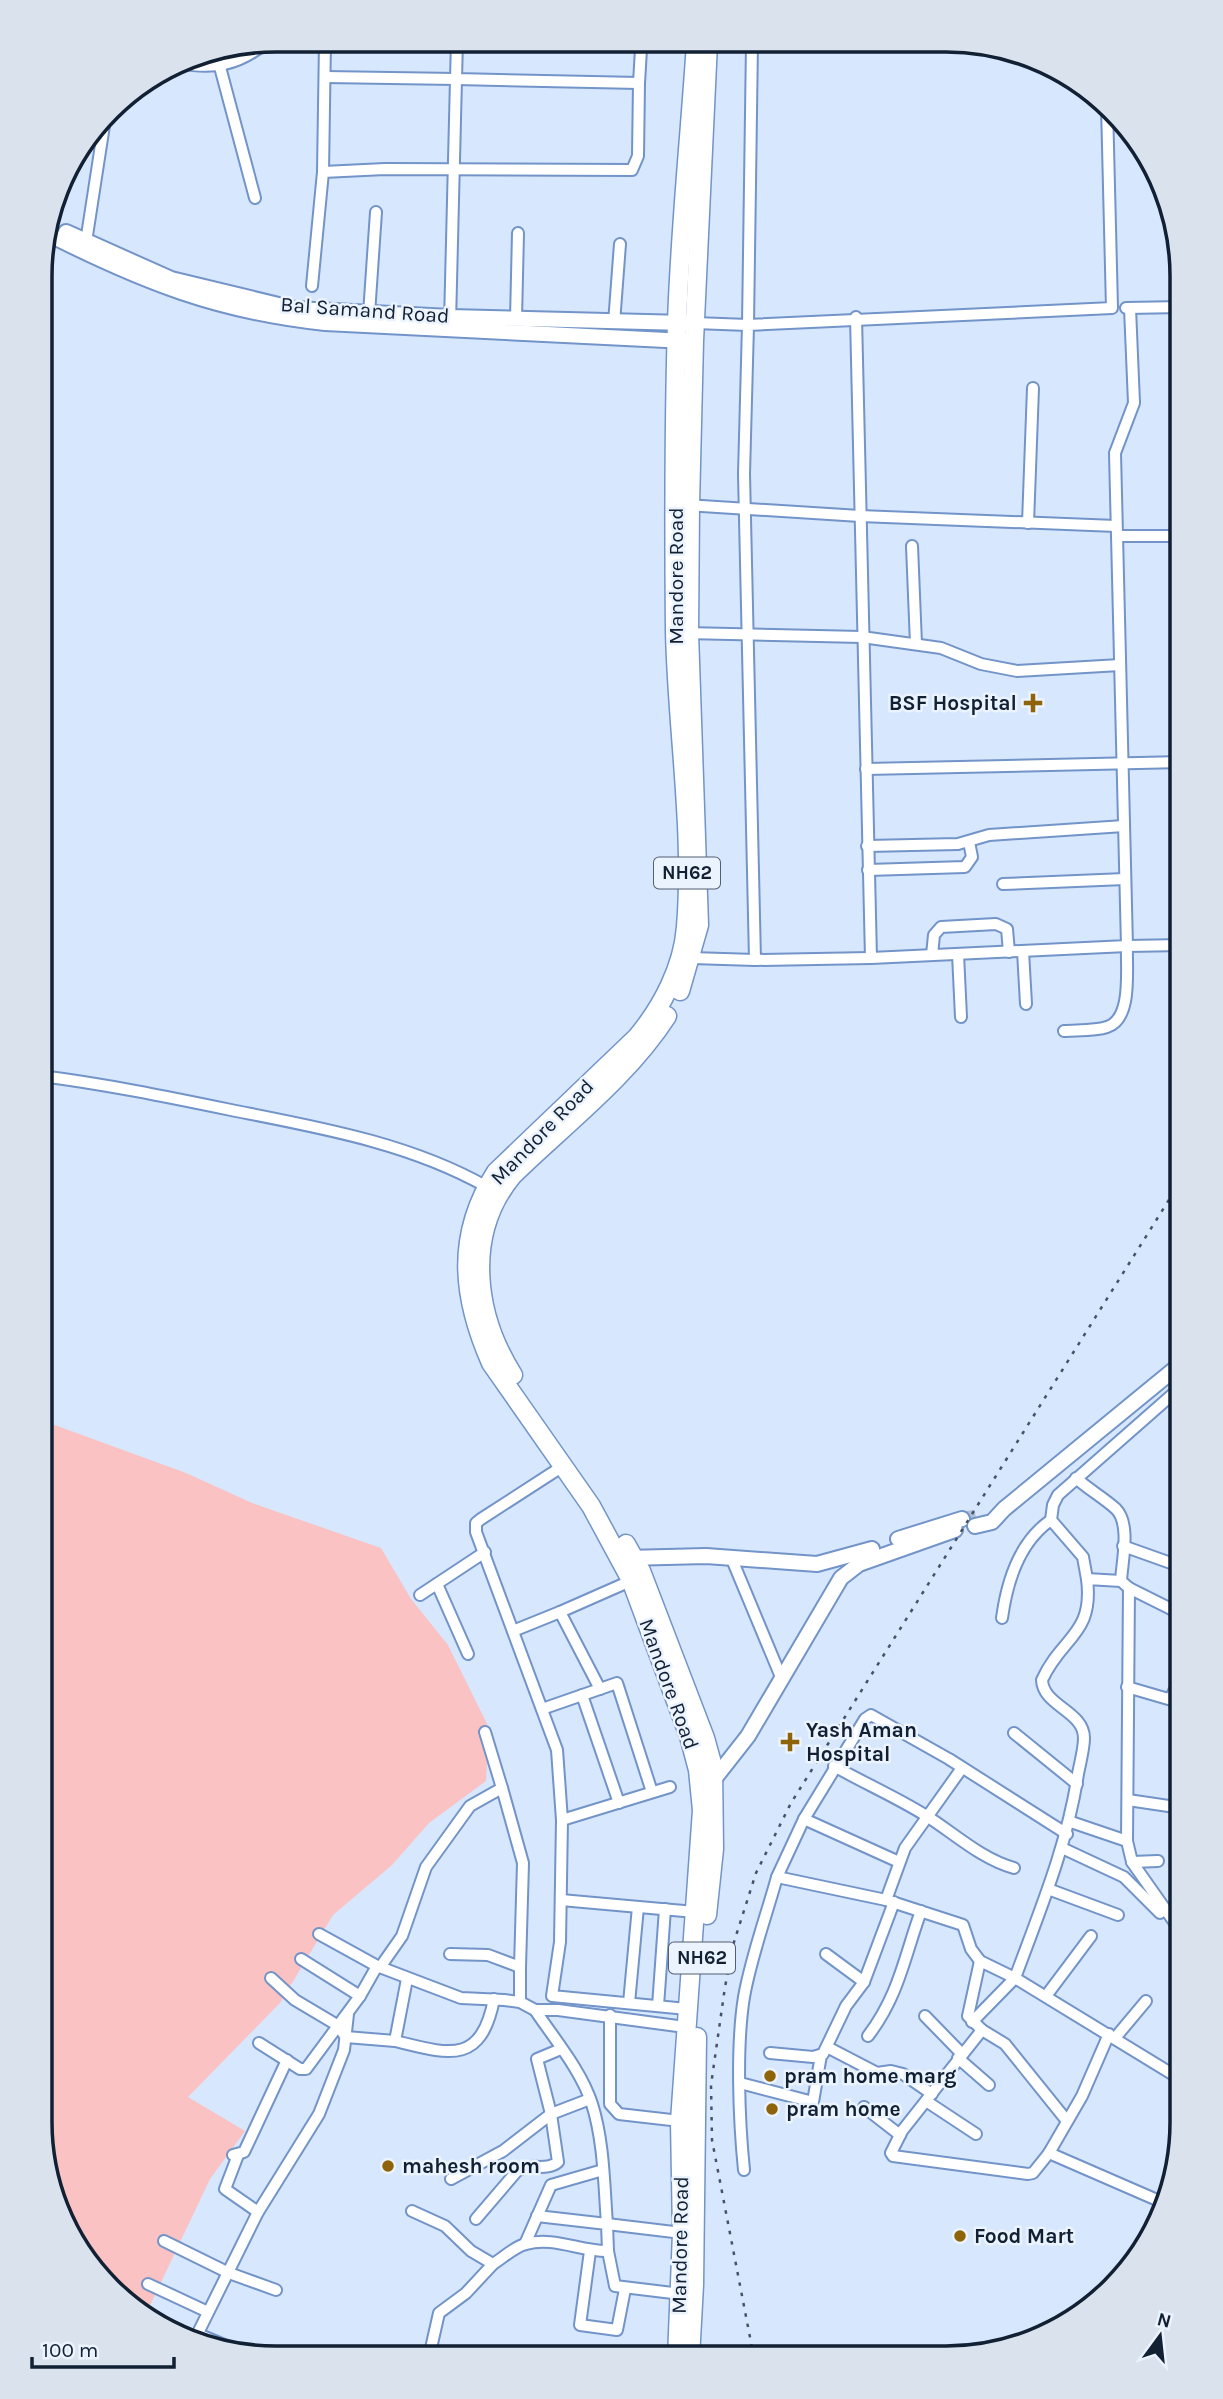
<svg xmlns="http://www.w3.org/2000/svg" width="1223" height="2399" viewBox="0 0 1223 2399" font-family="Karla,sans-serif">
  <style>
    .green { fill: #fac2c3 }
    .lines { fill: none; stroke-linecap: round; stroke-linejoin: round }
    .secondary-tunnel { stroke: #b0bfd5; stroke-width: 14; stroke-dasharray: 14 7; stroke-linecap: butt }
    .minor-casing { stroke: #7294c8; stroke-width: 14 }
    .secondary-casing { stroke: #7294c8; stroke-width: 18 }
    .trunk-casing { stroke: #7294c8; stroke-width: 21 }
    .minor { stroke: #fff; stroke-width: 10 }
    .secondary { stroke: #fff; stroke-width: 14 }
    .trunk { stroke: #fff; stroke-width: 18 }
    .rail { stroke: #455368; stroke-width: 2.5; stroke-dasharray: 3.5 7; stroke-linecap: butt }
    .poi-dot { fill: #8e6309; stroke: #ebf3fe; stroke-width: 2.5 }
    .labels { text-anchor: middle; dominant-baseline: central; stroke-width: 5; stroke-linejoin: round; paint-order: stroke }
    .shield { fill: #ebf3fe; stroke: #535f71; stroke-width: 2 }
    .shield-label { font-size: 19px; font-weight: bold; fill: #122034 }
    .street-label { font-size: 21px; fill: #122034; stroke: #ebf3fe }
    .poi-label { font-size: 21px; font-weight: bold; fill: #122034; stroke: #ebf3fe; text-anchor: start }
    .rim { fill: none; stroke: #122034; stroke-width: 3.5 }
  </style>
  <rect width="100%" height="100%" fill="#d7e7fd"/>
  <!-- green -->
  <path class="green" d="M41,1420L186,1473L252,1503L381,1548L411,1599L448,1645L489,1728L486,1781L429,1823L392,1865L333,1915L280,2003L188,2097L245,2131L210,2179L145,2316L121,2300L53,2198L40,2123Z"/>
  <g class="lines">
    <!-- secondary-tunnel -->
    <path class="secondary-tunnel" d="M962,1519L980,1516"/>
    <defs>
      <g id="minor">
        <path d="M457,41L456,79L639,83L641,49"/>
        <path d="M179,63C214,70 239,65 267,42"/>
        <path d="M220,67L255,198"/>
        <path d="M325,77L456,79L450,323"/>
        <path d="M323,172L385,169L632,170L638,156L639,83"/>
        <path d="M86,242L105,119"/>
        <path d="M312,286L323,172L325,41"/>
        <path d="M1126,308L1183,307"/>
        <path d="M369,314L376,212"/>
        <path d="M856,317L871,958L1127,946L1115,453L1134,403L1130,308"/>
        <path d="M516,319L518,233"/>
        <path d="M614,323L620,244"/>
        <path d="M695,323L748,325L752,43"/>
        <path d="M686,505L860,516L1116,526"/>
        <path d="M1028,523L1033,388"/>
        <path d="M1117,536H1183"/>
        <path d="M912,546L916,644"/>
        <path d="M685,633L862,637L941,648L981,664L1017,671L1120,665"/>
        <path d="M866,769L1183,762"/>
        <path d="M867,846L958,844L989,835L1124,826"/>
        <path d="M868,870L965,867L972,857L969,842"/>
        <path d="M1003,884L1125,879"/>
        <path d="M1023,951L1026,1004"/>
        <path d="M958,954L961,1017"/>
        <path d="M932,955L934,935L941,927L996,924L1007,929L1009,952"/>
        <path d="M692,958L755,960"/>
        <path d="M871,958L755,960L744,474L748,325L1112,308L1107,106"/>
        <path d="M1064,1031C1077,1030 1095,1031 1107,1027C1133,1019 1126,968 1127,946L1183,945"/>
        <path d="M41,1076C105,1084 168,1097 231,1110C317,1127 410,1143 487,1187"/>
        <path d="M563,1466L481,1519L476,1523V1532L557,1750L562,1820L670,1787"/>
        <path d="M1076,1478C1088,1489 1104,1498 1116,1509C1131,1524 1122,1562 1121,1581"/>
        <path d="M1123,1546L1182,1567"/>
        <path d="M731,1557L781,1677"/>
        <path d="M1087,1579L1083,1557L1051,1520L1053,1505L1058,1495L1182,1386"/>
        <path d="M437,1584L468,1654"/>
        <path d="M1129,1588L1121,1581L1087,1579C1094,1635 1062,1636 1042,1680C1043,1706 1084,1711 1084,1738C1084,1749 1080,1763 1078,1774C1067,1846 1040,1910 1015,1978L1182,2080"/>
        <path d="M420,1595L485,1552"/>
        <path d="M1002,1618C1007,1581 1019,1542 1051,1520"/>
        <path d="M513,1631L560,1612"/>
        <path d="M1127,1687L1182,1703"/>
        <path d="M600,1689L560,1612L635,1579"/>
        <path d="M582,1695L619,1803"/>
        <path d="M1170,1699L1182,1676"/>
        <path d="M542,1709L617,1683L652,1792"/>
        <path d="M1014,1733L1077,1784"/>
        <path d="M834,1766C864,1783 896,1797 925,1815C954,1833 981,1859 1014,1868"/>
        <path d="M1128,1800L1182,1808"/>
        <path d="M804,1819L899,1862"/>
        <path d="M562,1820L560,1942L552,1996L687,2009"/>
        <path d="M1071,1822L1127,1841"/>
        <path d="M1062,1848L1124,1877L1160,1913"/>
        <path d="M1132,1862L1158,1861"/>
        <path d="M777,1877L804,1819L865,1719L871,1715L949,1759L1067,1834"/>
        <path d="M1048,1889L1118,1915"/>
        <path d="M561,1900L695,1912"/>
        <path d="M886,1900L905,1848L962,1768"/>
        <path d="M1182,1933L1132,1862L1127,1841L1129,1588L1175,1611L1182,1600"/>
        <path d="M319,1934L377,1966"/>
        <path d="M450,1954L488,1955L520,1967L523,1863L502,1788"/>
        <path d="M826,1954L864,1982"/>
        <path d="M301,1959L360,1996"/>
        <path d="M980,1961L968,2016L982,2030L1005,2044L1067,2121"/>
        <path d="M381,1966L402,1936L426,1867L470,1806L502,1788L485,1732"/>
        <path d="M520,1967V2002"/>
        <path d="M271,1978L295,2000L337,2025L346,2037L395,2041"/>
        <path d="M407,1979L395,2041C448,2054 481,2066 494,1999"/>
        <path d="M1046,1996L1091,1936"/>
        <path d="M629,2003L638,1907"/>
        <path d="M658,2006L665,1909"/>
        <path d="M535,2010C555,2040 581,2070 592,2104C604,2142 604,2185 607,2224L682,2233"/>
        <path d="M610,2015V2104L619,2114L680,2121"/>
        <path d="M925,2016L962,2054"/>
        <path d="M982,2030L902,2131L891,2153L893,2156L1028,2174L1033,2173L1049,2153"/>
        <path d="M1109,2034L1082,2096L1049,2153L1164,2203L1182,2132"/>
        <path d="M868,2036C899,1995 904,1958 921,1911"/>
        <path d="M1115,2038L1146,2001"/>
        <path d="M259,2043L300,2069H306L360,1996L377,1966L461,1998L504,2000L520,2002L535,2010H558L685,2027"/>
        <path d="M827,2047L877,2073L891,2071L903,2074L932,2094"/>
        <path d="M770,2053L813,2057L823,2054L846,2006L864,1982L894,1902"/>
        <path d="M958,2058L989,2085"/>
        <path d="M740,2083L813,2102L821,2055"/>
        <path d="M926,2101L976,2134"/>
        <path d="M864,2107L900,2135"/>
        <path d="M233,2155L244,2152L287,2060"/>
        <path d="M238,2155L225,2189L258,2212"/>
        <path d="M744,2170C739,2121 736,2046 744,1997C751,1957 766,1917 777,1877L886,1900L963,1925L971,1949L980,1961L1015,1978L972,2022"/>
        <path d="M451,2179L503,2151L551,2114L590,2099"/>
        <path d="M412,2211L445,2226L471,2251L493,2264C503,2258 515,2246 526,2244C554,2236 581,2252 608,2251L607,2224L537,2216"/>
        <path d="M476,2219L517,2171C530,2162 546,2172 558,2162L551,2114L537,2059L561,2049"/>
        <path d="M164,2241L229,2273L276,2290"/>
        <path d="M525,2244L551,2185L603,2170"/>
        <path d="M590,2251L580,2325L617,2330L625,2289"/>
        <path d="M608,2251L615,2286L681,2294"/>
        <path d="M148,2284L208,2312"/>
        <path d="M198,2334L253,2357"/>
        <path d="M193,2343L258,2212L319,2114L344,2050L348,2014"/>
        <path d="M429,2357L439,2313L466,2293L493,2264"/>
      </g>
      <g id="secondary">
        <path d="M66,232L171,279L295,309L450,317L686,323"/>
        <path d="M46,233C141,281 218,312 325,323L686,341"/>
        <path d="M975,1526L992,1522L1004,1509L1182,1363"/>
        <path d="M898,1539L962,1519"/>
        <path d="M626,1558L706,1556L817,1564L872,1549"/>
        <path d="M715,1778L748,1736L841,1578L859,1564L955,1530"/>
      </g>
      <g id="trunk">
        <path d="M680,991L699,925L689,633L690,505L694,341L708,43"/>
        <path d="M513,1375C475,1315 464,1235 512,1176C564,1125 627,1078 667,1016"/>
        <path d="M626,1544L641,1571L705,1738L713,1767L714,1849L707,1915"/>
        <path d="M677,2358L682,2233L680,2121L702,1810L698,1770L689,1736L631,1580L591,1506L491,1363C462,1297 455,1236 496,1172L637,1037C662,1007 683,967 686,927C694,829 677,729 675,631C674,528 674,425 677,323C680,230 690,136 696,43"/>
        <path d="M690,2358L694,2285L697,2037"/>
      </g>
    </defs>
    <!-- minor casing -->
    <use href="#minor" class="minor-casing"/>
    <!-- secondary casing -->
    <use href="#secondary" class="secondary-casing"/>
    <!-- trunk casing -->
    <use href="#trunk" class="trunk-casing"/>
    <!-- minor -->
    <use href="#minor" class="minor"/>
    <!-- secondary -->
    <use href="#secondary" class="secondary"/>
    <!-- trunk -->
    <use href="#trunk" class="trunk"/>
    <!-- rail -->
    <path class="rail" d="M754,2358L712,2140L711,2085L725,1987L734,1942L756,1873L791,1803L1182,1179"/>
  </g>
  <!-- markers -->
  <g class="poi-dot">
    <path d="M1029.5 692.5h7v7h7v7h-7v7h-7v-7h-7v-7h7z"/>
    <path d="M786.5 1731.5h7v7h7v7h-7v7h-7v-7h-7v-7h7z"/>
    <circle cx="770" cy="2076" r="7"/>
    <circle cx="772" cy="2109" r="7"/>
    <circle cx="388" cy="2166" r="7"/>
    <circle cx="960" cy="2236" r="7"/>
  </g>
  <g class="labels">
    <!-- shield labels -->
    <g class="shield">
      <rect x="654" y="857.5" width="66" height="31" rx="5"/>
      <rect x="669" y="1942.5" width="66" height="31" rx="5"/>
    </g>
    <g class="shield-label">
      <text x="687" y="873">NH62</text>
      <text x="702" y="1958">NH62</text>
    </g>
    <!-- street labels -->
    <g class="street-label">
      <text transform="translate(365 310) rotate(4)">Bal Samand Road</text>
      <text transform="translate(676 576) rotate(-90)">Mandore Road</text>
      <text transform="translate(542 1132) rotate(-46)">Mandore Road</text>
      <text transform="translate(669 1684) rotate(70)">Mandore Road</text>
      <text transform="translate(680 2245) rotate(-89)">Mandore Road</text>
    </g>
    <!-- poi labels -->
    <g class="poi-label">
      <text x="1017" y="703" text-anchor="end">BSF Hospital</text>
      <text x="806" y="1730">Yash Aman<tspan x="806" dy="24">Hospital</tspan></text>
      <text x="784" y="2076">pram home marg</text>
      <text x="786" y="2109">pram home</text>
      <text x="402" y="2166">mahesh room</text>
      <text x="974" y="2236">Food Mart</text>
    </g>
  </g>
  <!-- crop -->
  <path d="M0 0H1223V2399H0ZM276 52H946A224 224 0 0 1 1170 276V2122A224 224 0 0 1 946 2346H276A224 224 0 0 1 52 2122V276A224 224 0 0 1 276 52Z" fill="#dae2ee" fill-rule="evenodd"/>
  <path class="rim" d="M276 52H946A224 224 0 0 1 1170 276V2122A224 224 0 0 1 946 2346H276A224 224 0 0 1 52 2122V276A224 224 0 0 1 276 52Z"/>
  <!-- north arrow -->
  <g transform="translate(1160 2336) rotate(15)" stroke="#ebf3fe" stroke-width="5" paint-order="stroke">
  <path d="M0-5L12 26L0 18L-12 26Z" fill="#122034"/>
  <text y="-10" font-size="19" font-weight="bold" text-anchor="middle" fill="#122034">N</text>
  </g>
  <!-- scale -->
  <path d="M32 2357v10h142v-10" fill="none" stroke="#122034" stroke-width="3.5"/>
  <text x="42" y="2357" font-size="21" fill="#122034" stroke="#ebf3fe" stroke-width="5" paint-order="stroke">100 m</text>
</svg>
